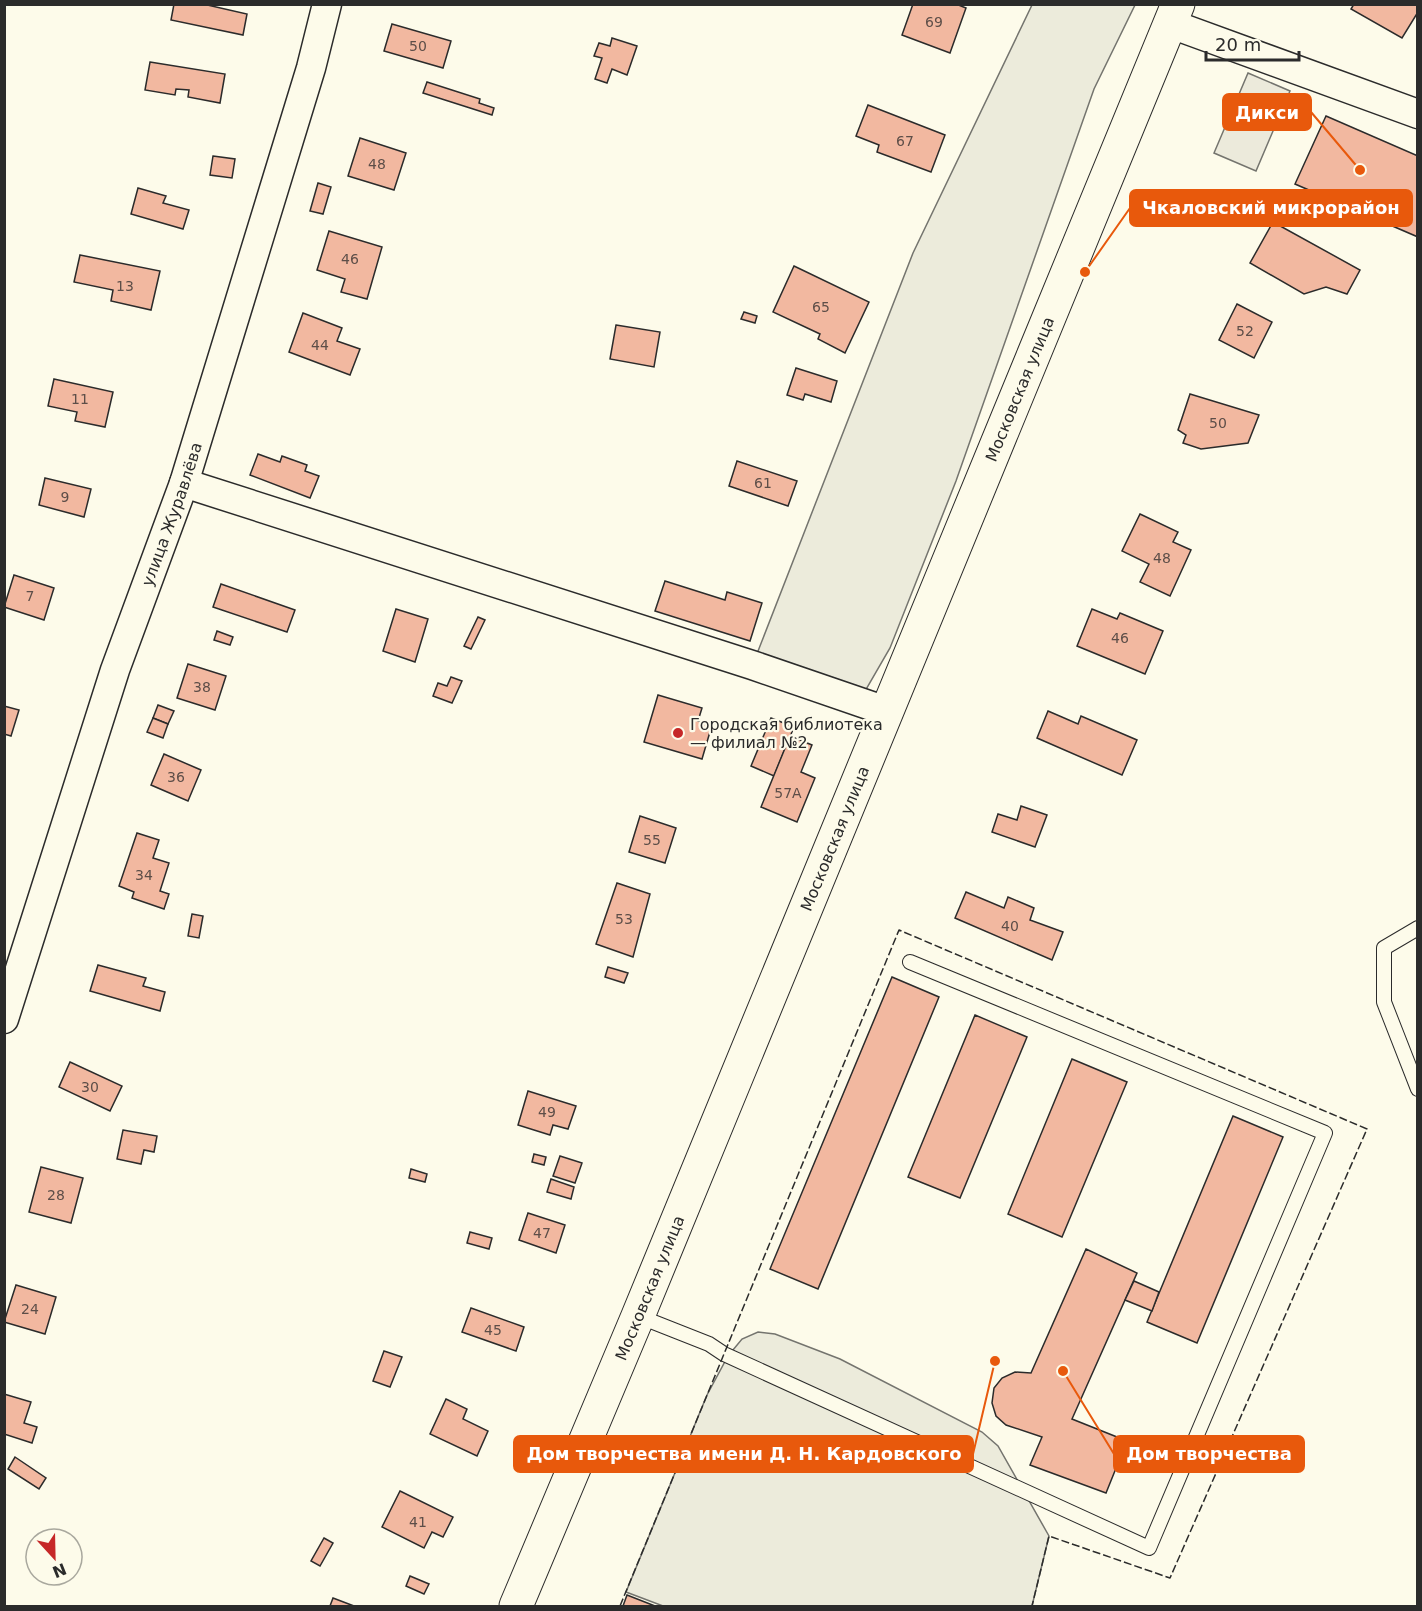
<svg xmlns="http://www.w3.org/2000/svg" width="1422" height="1611" viewBox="0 0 1422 1611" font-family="'DejaVu Sans',sans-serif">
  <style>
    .green { fill: #ecebdb; stroke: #74746e; stroke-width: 1.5 }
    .parking { fill: #eceadb; stroke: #74746e; stroke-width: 1.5 }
    .building { fill: #f2b8a0; stroke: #2b2b2b; stroke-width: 1.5 }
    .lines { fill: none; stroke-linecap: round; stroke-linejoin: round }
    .lane-casing { stroke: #2b2b2b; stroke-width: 16 }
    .street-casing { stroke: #2b2b2b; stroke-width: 31 }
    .primary-casing { stroke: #2b2b2b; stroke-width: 35 }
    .lane { stroke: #fdfbea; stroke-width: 14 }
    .street { stroke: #fdfbea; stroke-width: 28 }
    .primary { stroke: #fdfbea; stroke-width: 33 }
    .fence { stroke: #2b2b2b; stroke-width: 1.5; stroke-dasharray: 8 3; stroke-linecap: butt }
    .poi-dot { fill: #c62828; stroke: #fdfbea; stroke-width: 2 }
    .labels { text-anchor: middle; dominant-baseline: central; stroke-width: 4.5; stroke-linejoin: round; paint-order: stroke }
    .number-label { font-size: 14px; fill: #5d4e48 }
    .street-label { font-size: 16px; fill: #2b2b2b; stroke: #fdfbea }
    .poi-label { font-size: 16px; fill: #2b2b2b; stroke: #fdfbea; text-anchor: start }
    .leader { fill: none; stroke: #e8590c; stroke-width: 2 }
    .callout-dot { fill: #e8590c; stroke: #fdfbea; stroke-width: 2 }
    .callout { fill: #e8590c; stroke: #e8590c; stroke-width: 2 }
    .callout-label { font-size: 18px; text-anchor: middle; font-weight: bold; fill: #fff }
  </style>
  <rect width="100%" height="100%" fill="#fdfbea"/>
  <!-- green -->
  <g class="green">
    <path d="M1032,5H1135L1094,89L956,481L890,648L864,693L753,664L913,253Z"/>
    <path d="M758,1332L775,1334L840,1359L982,1432L998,1446L1049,1536L1032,1606H663L626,1592L707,1395L728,1356L742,1339Z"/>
  </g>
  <!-- parking -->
  <path class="parking" d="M1248,73L1290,91L1256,171L1214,153Z"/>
  <!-- building -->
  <g class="building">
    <path d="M174,4H203L247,14L243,35L171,20Z"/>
    <path d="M913,4H956L966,8L950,53L902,35Z"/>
    <path d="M1354,4H1418V12L1402,38L1351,9Z"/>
    <path d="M392,24L451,41L443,68L384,51Z"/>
    <path d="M612,38L637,46L627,75L612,69L607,83L595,79L602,58L594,56L599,43L610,46Z"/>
    <path d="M150,62L225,74L220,103L188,97L189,90L176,89L175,95L145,90Z"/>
    <path d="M427,82L480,99L479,103L494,108L492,115L423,93Z"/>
    <path d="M868,105L945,135L931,172L877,152L879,145L856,136Z"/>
    <path d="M1326,116L1418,156V237L1295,184Z"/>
    <path d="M360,138L406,153L394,190L348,176Z"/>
    <path d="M213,156L235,159L232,178L210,175Z"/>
    <path d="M318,183L331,187L323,214L310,211Z"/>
    <path d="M138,188L166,196L163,203L189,210L183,229L131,214Z"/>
    <path d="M1273,222L1360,270L1347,294L1326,287L1304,294L1250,263Z"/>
    <path d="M329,231L382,247L367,299L341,292L345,279L317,270Z"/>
    <path d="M80,255L160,271L151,310L111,301L113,290L74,282Z"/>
    <path d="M794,266L869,302L845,353L818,339L820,334L773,312Z"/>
    <path d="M1237,304L1272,322L1254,358L1219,340Z"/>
    <path d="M744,312L757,316L755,323L741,319Z"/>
    <path d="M303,313L342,328L337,341L360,349L350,375L289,352Z"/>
    <path d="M616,325L660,332L654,367L610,359Z"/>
    <path d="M796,368L837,381L831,402L805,394L803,400L787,395Z"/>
    <path d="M54,379L113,392L105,427L75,421L77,412L48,406Z"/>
    <path d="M1190,394L1259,415L1248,443L1201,449L1183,443L1186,435L1178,430Z"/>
    <path d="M258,454L280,462L282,456L307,465L305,471L319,476L310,498L250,475Z"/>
    <path d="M737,461L797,481L788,506L729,486Z"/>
    <path d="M45,478L91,489L84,517L39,505Z"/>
    <path d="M1140,514L1178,532L1173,542L1191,550L1170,596L1140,582L1149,564L1122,551Z"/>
    <path d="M14,575L54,588L44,620L4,607Z"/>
    <path d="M665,581L725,600L727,592L762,603L750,641L655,611Z"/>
    <path d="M221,584L295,610L287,632L213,607Z"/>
    <path d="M396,609L428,619L415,662L383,651Z"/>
    <path d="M1092,609L1117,619L1120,613L1163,631L1145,674L1077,646Z"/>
    <path d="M478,617L485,620L471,649L464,646Z"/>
    <path d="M217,631L233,637L230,645L214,640Z"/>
    <path d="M188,664L226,676L215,710L177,698Z"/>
    <path d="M451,677L462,681L452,703L433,696L438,683L447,686Z"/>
    <path d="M658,695L702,708L698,721L712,725L702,759L644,742Z"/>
    <path d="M158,705L174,711L168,724L153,718Z"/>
    <path d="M4,706L19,710L11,736L4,734Z"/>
    <path d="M1048,711L1078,724L1081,716L1137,740L1122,775L1037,738Z"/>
    <path d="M153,718L168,724L163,738L147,732Z"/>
    <path d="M771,718L794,727L774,776L751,766Z"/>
    <path d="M790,736L812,745L801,772L815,778L797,822L761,807Z"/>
    <path d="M164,754L201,770L188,801L151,785Z"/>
    <path d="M1021,806L1047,815L1035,847L992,832L998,814L1017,820Z"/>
    <path d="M640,816L676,828L665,863L629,852Z"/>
    <path d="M137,833L159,840L153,858L169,863L160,891L169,894L164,909L132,898L134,892L119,886Z"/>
    <path d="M617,883L650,894L633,957L596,944Z"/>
    <path d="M966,892L1004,908L1008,897L1034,908L1030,920L1063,932L1052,960L955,918Z"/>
    <path d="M192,914L203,916L199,938L188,936Z"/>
    <path d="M98,965L146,978L143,986L165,992L160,1011L90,991Z"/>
    <path d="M608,967L628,973L624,983L605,977Z"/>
    <path d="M892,977L939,997L818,1289L770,1269Z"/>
    <path d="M975,1015L1027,1037L960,1198L908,1177Z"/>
    <path d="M1072,1059L1127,1082L1062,1237L1008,1214Z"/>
    <path d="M70,1062L122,1086L110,1111L59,1087Z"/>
    <path d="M528,1091L576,1106L568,1129L553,1125L550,1135L518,1125Z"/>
    <path d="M1233,1116L1283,1137L1197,1343L1147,1322Z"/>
    <path d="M123,1130L157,1136L154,1152L144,1150L141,1164L117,1159Z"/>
    <path d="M534,1154L546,1157L544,1165L532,1162Z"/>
    <path d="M560,1156L582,1163L575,1183L553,1176Z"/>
    <path d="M41,1167L83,1178L71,1223L29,1212Z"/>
    <path d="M411,1169L427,1174L425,1182L409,1178Z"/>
    <path d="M551,1179L574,1187L571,1199L547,1192Z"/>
    <path d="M528,1213L565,1225L556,1253L519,1240Z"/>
    <path d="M470,1232L492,1238L489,1249L467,1243Z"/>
    <path d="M1086,1249L1137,1273L1072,1419L1127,1441L1106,1493L1030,1465L1042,1437L1006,1425L996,1416L992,1403L994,1388L1002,1378L1015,1372L1031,1373Z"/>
    <path d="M1134,1281L1159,1292L1152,1311L1125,1300Z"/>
    <path d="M16,1285L56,1297L45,1334L4,1322Z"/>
    <path d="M471,1308L524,1327L516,1351L462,1332Z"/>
    <path d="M384,1351L402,1357L390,1387L373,1381Z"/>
    <path d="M4,1394L31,1402L24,1423L37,1427L32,1443L4,1434Z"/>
    <path d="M446,1399L467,1409L463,1419L488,1431L477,1456L430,1434Z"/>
    <path d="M15,1457L46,1478L39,1489L8,1469Z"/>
    <path d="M400,1491L453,1517L443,1537L432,1532L424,1548L382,1527Z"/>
    <path d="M324,1538L333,1543L320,1566L311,1561Z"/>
    <path d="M410,1576L429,1584L424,1594L406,1586Z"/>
    <path d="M627,1595L655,1606H623Z"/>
    <path d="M333,1598L354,1606H330Z"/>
  </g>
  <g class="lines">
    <defs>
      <g id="lane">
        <path d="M1418,928L1384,948V1002L1418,1089"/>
        <path d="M638,1316L709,1344L724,1354L1149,1548L1325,1133L910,962"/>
      </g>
      <g id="street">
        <path d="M1171,24L1418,114"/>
        <path d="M184,483L752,665L886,711"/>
        <path id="s1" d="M4,1019L115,670L184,483L311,68L327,4"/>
      </g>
      <g id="primary">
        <path id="s2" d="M516,1606L638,1316L1178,4"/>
      </g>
    </defs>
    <!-- lane casing -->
    <use href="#lane" class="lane-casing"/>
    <!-- street casing -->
    <use href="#street" class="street-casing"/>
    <!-- primary casing -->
    <use href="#primary" class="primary-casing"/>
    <!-- lane -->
    <use href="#lane" class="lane"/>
    <!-- street -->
    <use href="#street" class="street"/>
    <!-- primary -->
    <use href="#primary" class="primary"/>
    <!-- fence -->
    <path class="fence" d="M620,1606L899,930L1367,1129L1170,1578L1049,1536L1032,1606"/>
  </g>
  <!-- markers -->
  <circle class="poi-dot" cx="678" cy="733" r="6"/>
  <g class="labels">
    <!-- number labels -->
    <g class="number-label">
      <text x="934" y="22">69</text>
      <text x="418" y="46">50</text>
      <text x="905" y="141">67</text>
      <text x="377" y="164">48</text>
      <text x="350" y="259">46</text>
      <text x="125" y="286">13</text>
      <text x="821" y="307">65</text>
      <text x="1245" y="331">52</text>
      <text x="320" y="345">44</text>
      <text x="80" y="399">11</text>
      <text x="1218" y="423">50</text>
      <text x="763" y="483">61</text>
      <text x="65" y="497">9</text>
      <text x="1162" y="558">48</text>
      <text x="30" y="596">7</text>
      <text x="1120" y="638">46</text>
      <text x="202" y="687">38</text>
      <text x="176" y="777">36</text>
      <text x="788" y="793">57А</text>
      <text x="652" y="840">55</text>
      <text x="144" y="875">34</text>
      <text x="624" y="919">53</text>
      <text x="1010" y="926">40</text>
      <text x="90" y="1087">30</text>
      <text x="547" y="1112">49</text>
      <text x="56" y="1195">28</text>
      <text x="542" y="1233">47</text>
      <text x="30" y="1309">24</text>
      <text x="493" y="1330">45</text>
      <text x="418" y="1522">41</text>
    </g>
    <!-- street labels -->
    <g class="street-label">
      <text stroke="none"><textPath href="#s2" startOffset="1317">Московская улица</textPath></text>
      <text stroke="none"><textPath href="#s1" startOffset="532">улица Журавлёва</textPath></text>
      <text stroke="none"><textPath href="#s2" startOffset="831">Московская улица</textPath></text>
      <text stroke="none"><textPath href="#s2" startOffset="345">Московская улица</textPath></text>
    </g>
    <!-- poi labels -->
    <g class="poi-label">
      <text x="690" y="724">Городская библиотека<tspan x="690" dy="18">— филиал №2</tspan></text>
    </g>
  </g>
  <!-- callouts -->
  <path class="leader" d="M1360 170L1311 112M1085 272L1130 208M1063 1371L1114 1454M995 1361L973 1454"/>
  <g class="callout-dot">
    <circle cx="1360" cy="170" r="6"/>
    <circle cx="1085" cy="272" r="6"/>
    <circle cx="1063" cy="1371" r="6"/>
    <circle cx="995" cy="1361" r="6"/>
  </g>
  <g class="callout">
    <rect x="1223" y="94" width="88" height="36" rx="6"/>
    <rect x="1130" y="190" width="282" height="36" rx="6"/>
    <rect x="1114" y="1436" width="190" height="36" rx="6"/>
    <rect x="514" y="1436" width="459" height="36" rx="6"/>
  </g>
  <g class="callout-label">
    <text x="1267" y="119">Дикси</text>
    <text x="1271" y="214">Чкаловский микрорайон</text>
    <text x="1209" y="1460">Дом творчества</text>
    <text x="744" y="1460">Дом творчества имени Д. Н. Кардовского</text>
  </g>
  <!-- border -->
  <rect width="1422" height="1611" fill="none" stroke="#2b2b2b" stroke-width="12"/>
  <!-- north arrow -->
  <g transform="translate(54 1557) rotate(158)"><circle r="28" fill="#fdfbea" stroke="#a9a89e" stroke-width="1.5"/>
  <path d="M0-4.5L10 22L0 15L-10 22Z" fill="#c62828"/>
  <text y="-9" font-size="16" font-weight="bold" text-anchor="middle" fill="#2b2b2b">N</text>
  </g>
  <!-- scale -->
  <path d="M1206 51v9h93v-9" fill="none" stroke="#2b2b2b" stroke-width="3"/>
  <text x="1215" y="51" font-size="18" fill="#2b2b2b" stroke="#fdfbea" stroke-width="4.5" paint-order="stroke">20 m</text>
</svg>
